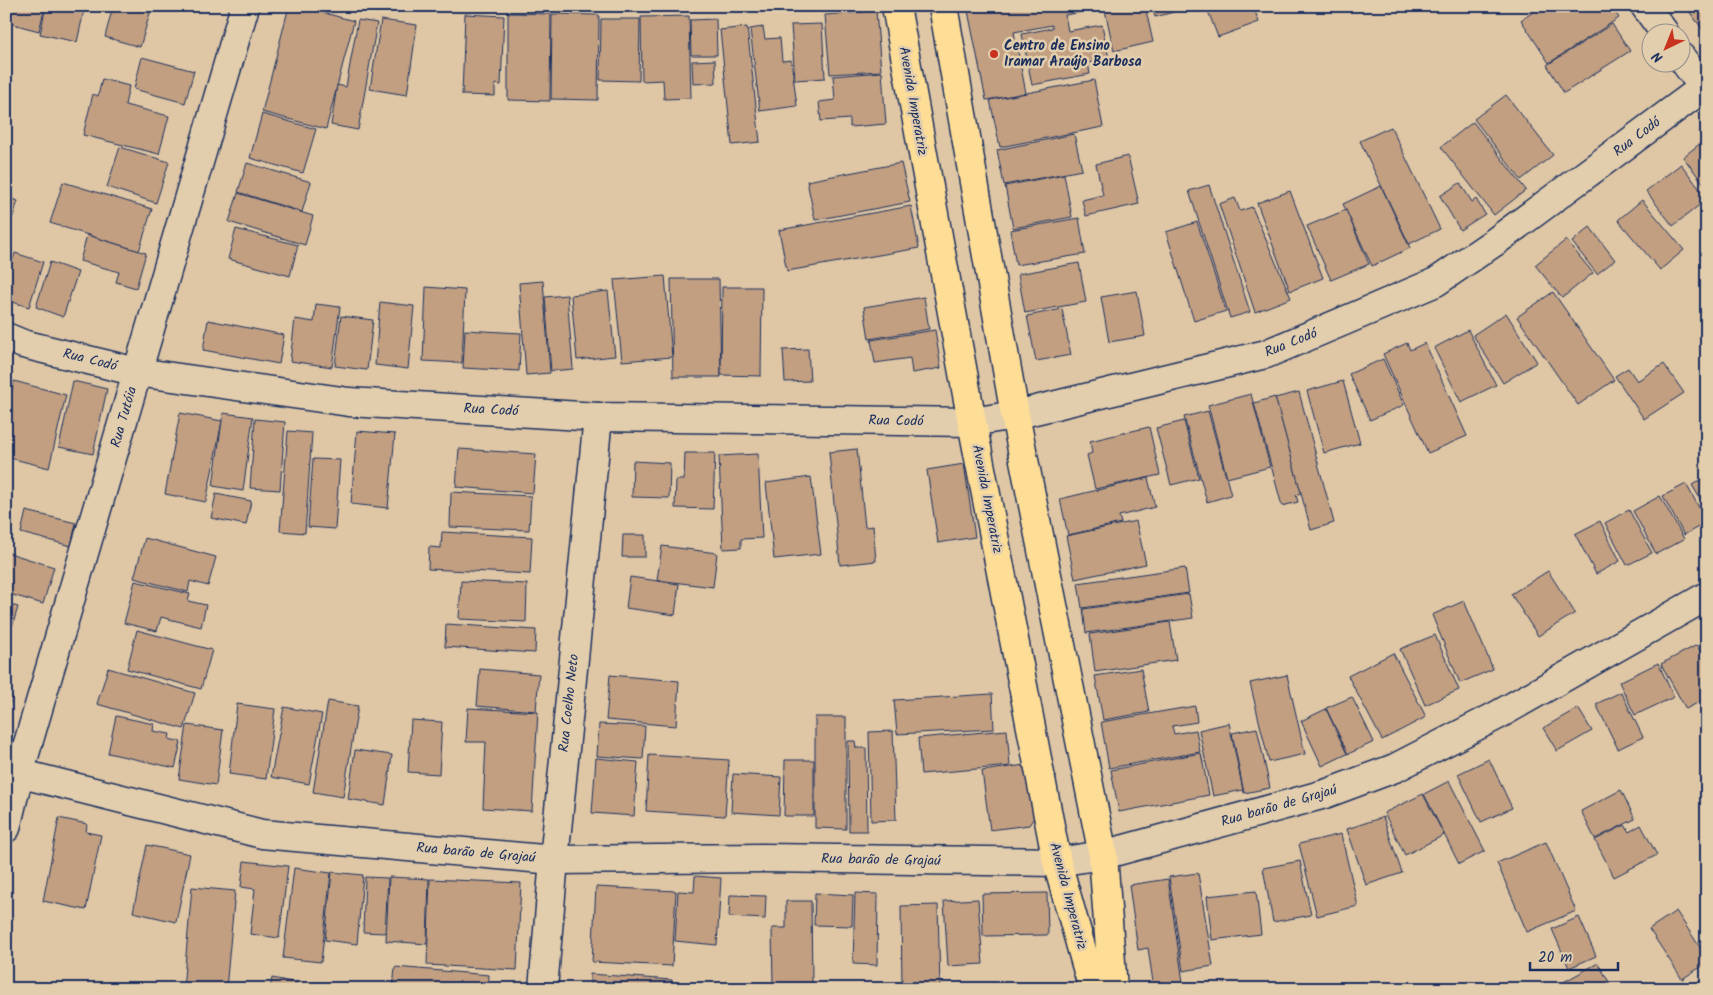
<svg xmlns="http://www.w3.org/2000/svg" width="1713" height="995" viewBox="0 0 1713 995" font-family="Kalam,sans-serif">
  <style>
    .building { fill: #c29f81; stroke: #1b2f5e }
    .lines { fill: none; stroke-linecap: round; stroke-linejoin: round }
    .street-casing { stroke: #1b2f5e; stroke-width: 31 }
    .primary-casing { stroke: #1b2f5e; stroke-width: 31 }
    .street { stroke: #e2cead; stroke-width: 28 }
    .primary { stroke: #fedd96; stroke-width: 28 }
    .poi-dot { fill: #c8321e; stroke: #e2cead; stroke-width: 2 }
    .labels { text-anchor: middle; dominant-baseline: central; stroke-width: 5; stroke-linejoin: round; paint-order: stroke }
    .poi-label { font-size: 14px; font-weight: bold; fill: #1b2f5e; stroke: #e2cead; text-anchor: start }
    .street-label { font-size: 14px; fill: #1b2f5e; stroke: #e2cead }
  </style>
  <rect width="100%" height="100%" fill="#dfc7a5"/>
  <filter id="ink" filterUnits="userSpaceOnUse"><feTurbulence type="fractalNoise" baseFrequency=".02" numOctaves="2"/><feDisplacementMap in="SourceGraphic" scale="10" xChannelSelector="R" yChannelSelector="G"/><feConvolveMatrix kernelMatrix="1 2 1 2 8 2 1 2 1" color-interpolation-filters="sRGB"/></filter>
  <g filter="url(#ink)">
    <!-- building -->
    <g class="building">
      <path d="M13,6H45L39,31L9,23Z"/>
      <path d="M46,6H85L77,42L40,34Z"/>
      <path d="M113,6H152L140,47L105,37Z"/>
      <path d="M289,6H322L321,12L354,21L326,129L262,112Z"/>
      <path d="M967,6H1098L1099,9L1065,15L1068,31L1102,25L1109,59L1088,63L1090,74L1032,85L1022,34L1052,28V25L1014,32L1026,93L986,100Z"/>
      <path d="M1104,6H1145L1153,42L1114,51Z"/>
      <path d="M1152,6H1196L1155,17Z"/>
      <path d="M1206,6H1253L1259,22L1218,37Z"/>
      <path d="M1542,6H1611L1619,18L1549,63L1521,20Z"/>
      <path d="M1685,6H1707V35Z"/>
      <path d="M876,11L881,71L830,74L825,15Z"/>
      <path d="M508,13L551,14L550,101L508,100Z"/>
      <path d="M465,14L504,16L501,85L495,84V96L462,95Z"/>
      <path d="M552,14L599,15L598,100L551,99Z"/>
      <path d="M689,16L691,98L664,99L663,80L642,81L641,17Z"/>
      <path d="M601,19H640L639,81L600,80Z"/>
      <path d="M716,19L717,55H691L690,20Z"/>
      <path d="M358,20L377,23L358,130L331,125L337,85L346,87Z"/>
      <path d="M381,20L417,25L407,95L370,89Z"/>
      <path d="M822,24L825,78L795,80L791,25Z"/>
      <path d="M1612,24L1630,51L1564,93L1547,65Z"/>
      <path d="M747,27L760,142L732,145L720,30Z"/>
      <path d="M763,27L765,39L780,38L782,61L791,60L797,106L760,111L750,29Z"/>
      <path d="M142,57L194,71L185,103L134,89Z"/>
      <path d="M715,60L716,83L693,84L692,61Z"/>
      <path d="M882,72L886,124L850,127V119L821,121L819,102L835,100L833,76Z"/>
      <path d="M102,79L129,86L125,105L169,116L159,154L83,135L93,94L98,96Z"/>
      <path d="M1094,80L1103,127L1000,147L990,100Z"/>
      <path d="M1506,95L1553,155L1521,180L1474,119Z"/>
      <path d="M262,114L316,129L303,173L250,158Z"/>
      <path d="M1473,122L1526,190L1494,215L1441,147Z"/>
      <path d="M1391,127L1440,229L1409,244L1360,141Z"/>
      <path d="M1074,134L1082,170L1004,185L997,150Z"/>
      <path d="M1707,138V188L1683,157Z"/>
      <path d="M120,147L169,162L156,203L107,187Z"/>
      <path d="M1128,156L1139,204L1086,216L1082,200L1103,195L1096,164Z"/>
      <path d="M247,163L311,182L302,212L238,192Z"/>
      <path d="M901,163L910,202L815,220L807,181Z"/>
      <path d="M1681,164L1707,199L1673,226L1646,191Z"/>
      <path d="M1064,174L1072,217L1013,228L1005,186Z"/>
      <path d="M63,182L152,209L139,251L50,223Z"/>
      <path d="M1460,183L1472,202L1476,199L1485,214L1460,230L1440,196Z"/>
      <path d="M1209,185L1250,312L1230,318L1189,191Z"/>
      <path d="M1381,186L1410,248L1372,266L1343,204Z"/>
      <path d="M1290,191L1323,278L1290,291L1257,203Z"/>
      <path d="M238,193L313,216L305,245L229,222Z"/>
      <path d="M6,197L18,201L6,237Z"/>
      <path d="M1235,198L1240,211L1252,207L1291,298L1255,312L1219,204Z"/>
      <path d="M1642,200L1684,250L1660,270L1618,220Z"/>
      <path d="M911,206L919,248L787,271L779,230Z"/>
      <path d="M1346,210L1369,264L1331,280L1307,226Z"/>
      <path d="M1079,218L1085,254L1016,265L1010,230Z"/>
      <path d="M1197,222L1226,311L1194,321L1166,232Z"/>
      <path d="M1590,227L1615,260L1597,274L1572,242Z"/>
      <path d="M236,229L298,245L290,276L228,259Z"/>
      <path d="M87,235L146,253L136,288L116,282L119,272L80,261Z"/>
      <path d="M1566,240L1593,273L1562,298L1535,265Z"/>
      <path d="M15,253L43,262L29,307L6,300V280Z"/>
      <path d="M50,262L78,272L63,317L36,307Z"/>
      <path d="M1079,263L1086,302L1025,313L1018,274Z"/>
      <path d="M665,276L672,357L622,361L614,280Z"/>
      <path d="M671,279H719L721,377H673Z"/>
      <path d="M543,281L550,373L526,375L519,283Z"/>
      <path d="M426,287L465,290L462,363L423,361Z"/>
      <path d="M722,287H762L761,376L721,375Z"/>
      <path d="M608,291L615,356L577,360L571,295Z"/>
      <path d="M1137,291L1145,336L1109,342L1101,297Z"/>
      <path d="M1553,292L1614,380L1578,405L1517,317Z"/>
      <path d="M567,295L573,369L551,371L545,297Z"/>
      <path d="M924,297L929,329L869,339L864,307Z"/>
      <path d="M380,302L414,306L408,369L375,365Z"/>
      <path d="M316,304L340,307L332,367L290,361L295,319L314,322Z"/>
      <path d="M1062,309L1071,355L1036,361L1027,316Z"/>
      <path d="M1506,313L1537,362L1503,383L1473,335Z"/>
      <path d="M341,316L373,320L367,370L335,366Z"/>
      <path d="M208,320L284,335L279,364L203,350Z"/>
      <path d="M465,330L521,333L519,371L463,368Z"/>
      <path d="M935,330L941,368L912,373L910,358L875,363L871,340Z"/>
      <path d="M1468,330L1496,385L1461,402L1434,348Z"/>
      <path d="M1407,343L1410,350L1425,343L1467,436L1428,453L1383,354Z"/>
      <path d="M808,349L810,381L785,382L783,350Z"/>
      <path d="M1383,359L1404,405L1370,420L1349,374Z"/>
      <path d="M1664,364L1684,393L1644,419L1615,376L1628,368L1637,381Z"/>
      <path d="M14,381L66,395L49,468L6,457V415Z"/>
      <path d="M73,381L107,389L93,454L59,447Z"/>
      <path d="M1343,381L1360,443L1324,453L1307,391Z"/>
      <path d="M1299,392L1334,523L1311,530L1275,398Z"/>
      <path d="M1251,394L1270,467L1227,478L1208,405Z"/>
      <path d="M1275,397L1301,493L1296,495L1298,502L1282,506L1254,403Z"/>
      <path d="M1208,411L1231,495L1207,502L1184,417Z"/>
      <path d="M180,413L222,421L206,502L165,494Z"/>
      <path d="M223,413L253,417L243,491L213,486Z"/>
      <path d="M255,419L285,422L280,490L250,488Z"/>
      <path d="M1184,421L1199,478L1171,485L1156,428Z"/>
      <path d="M1149,427L1160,475L1095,489L1087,455L1092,453L1090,441Z"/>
      <path d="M288,431L312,433L305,533L280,531Z"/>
      <path d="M357,431L395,434L388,508L351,504Z"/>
      <path d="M459,449L536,454L533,493L456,487Z"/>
      <path d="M857,449L865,527L873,526L876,561L840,565L829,452Z"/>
      <path d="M685,453H715L713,509L675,508L676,480H684Z"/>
      <path d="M758,454L762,538L741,539V548L723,549L719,456Z"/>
      <path d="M313,459L340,460L335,529L308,527Z"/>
      <path d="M633,461L670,463L669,498L632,497Z"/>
      <path d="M964,464L975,537L938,543L927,470Z"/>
      <path d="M1707,476V510L1692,485Z"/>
      <path d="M811,477L821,554L774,559L766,483Z"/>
      <path d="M1148,478L1155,507L1119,516L1121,523L1068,535L1060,499Z"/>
      <path d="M1686,484L1707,522L1684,535L1663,496Z"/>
      <path d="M451,492L531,496L529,530L450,527Z"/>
      <path d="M216,494L251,501L246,525L211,518Z"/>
      <path d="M1660,496L1684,539L1656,554L1633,511Z"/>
      <path d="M1629,510L1652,553L1627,565L1605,523Z"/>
      <path d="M26,511L76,523L71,546L21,533Z"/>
      <path d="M1136,521L1146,564L1075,579L1066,536Z"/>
      <path d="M1600,521L1620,561L1596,574L1575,534Z"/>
      <path d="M442,532L532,537L530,574L428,569L429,547L441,548Z"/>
      <path d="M623,535H645V557H622Z"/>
      <path d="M145,538L216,557L208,586L190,581L188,592L134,578Z"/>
      <path d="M662,546L717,553L713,587L657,580Z"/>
      <path d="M6,552L54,567L43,604L6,593Z"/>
      <path d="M1185,568L1189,593L1082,608L1078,583Z"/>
      <path d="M1548,571L1575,613L1538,636L1511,594Z"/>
      <path d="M630,577L679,584L675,615L626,608Z"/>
      <path d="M135,581L190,594L188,601L206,605L201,627L161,617L157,631L124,623Z"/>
      <path d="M461,581L527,584L526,622L459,619Z"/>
      <path d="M1189,594L1193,618L1086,633L1083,609Z"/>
      <path d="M1464,601L1493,669L1460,683L1432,615Z"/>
      <path d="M6,603L18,607L7,644H6Z"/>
      <path d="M1170,622L1176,660L1095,672L1090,634Z"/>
      <path d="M446,624L536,630L535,653L445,647Z"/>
      <path d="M137,630L212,650L201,689L127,669Z"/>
      <path d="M1435,635L1459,690L1425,705L1400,649Z"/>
      <path d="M1697,645L1707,664V698L1686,709L1661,664Z"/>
      <path d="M1393,653L1426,717L1382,740L1348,676Z"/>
      <path d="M1658,663L1674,697L1635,715L1619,682Z"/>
      <path d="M108,668L195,693L184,729L97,704Z"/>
      <path d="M480,669L539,674L536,711L477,706Z"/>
      <path d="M1141,669L1149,712L1103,720L1095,676Z"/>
      <path d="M610,675L679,681L676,726L606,720Z"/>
      <path d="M1287,675L1305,754L1269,762L1250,683Z"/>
      <path d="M1621,692L1643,737L1618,749L1596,704Z"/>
      <path d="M6,694L12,696L6,719Z"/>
      <path d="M992,694L994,729L897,734L894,700Z"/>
      <path d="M1352,697L1374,742L1348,754L1326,708Z"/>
      <path d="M328,701L358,706L343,797L313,792Z"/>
      <path d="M237,704L275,709L266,779L229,774Z"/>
      <path d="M1195,706L1197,722L1172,726L1174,734L1196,730L1200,752L1109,768L1101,722Z"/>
      <path d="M284,707L322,714L309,784L271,777Z"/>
      <path d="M468,708L538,712L532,811L483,808L486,742H466Z"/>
      <path d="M1578,708L1592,731L1557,751L1543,728Z"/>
      <path d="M1326,709L1347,754L1322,766L1301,721Z"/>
      <path d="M116,716L154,724L153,731L170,734L169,739L181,742L175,768L108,753Z"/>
      <path d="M815,717H846V829L815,828Z"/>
      <path d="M411,720L442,722L439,774L408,772Z"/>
      <path d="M1229,723L1243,790L1213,796L1199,730Z"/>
      <path d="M599,724L645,726L643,759L597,756Z"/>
      <path d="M187,725L223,730L216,785L179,779Z"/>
      <path d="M1257,728L1270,788L1244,793L1232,733Z"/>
      <path d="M1007,730L1010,766L921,774L918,738Z"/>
      <path d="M893,731L896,820L871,821L869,732Z"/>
      <path d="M848,741H855L856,748H866L867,831H849Z"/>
      <path d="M355,750L392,755L385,805L348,799Z"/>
      <path d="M1201,753L1209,795L1119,812L1111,770Z"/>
      <path d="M649,755L729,760L725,816L646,811Z"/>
      <path d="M596,758L638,762L634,816L592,813Z"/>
      <path d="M1489,759L1512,808L1481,822L1458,774Z"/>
      <path d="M785,760H814V816H784Z"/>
      <path d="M1032,764L1038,812L1029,825L990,830L982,771Z"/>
      <path d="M733,774L781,777L779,815L731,812Z"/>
      <path d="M1449,781L1485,851L1459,864L1424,794Z"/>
      <path d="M1621,790L1635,819L1595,839L1581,811Z"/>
      <path d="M1423,794L1444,835L1405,855L1384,813Z"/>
      <path d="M1383,817L1402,873L1366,885L1347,829Z"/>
      <path d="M59,818L87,824L86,832L101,835L86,910L43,901Z"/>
      <path d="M1625,825L1629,832L1641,825L1657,855L1614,877L1595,840Z"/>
      <path d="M1341,834L1358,906L1317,916L1299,844Z"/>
      <path d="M1546,842L1576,911L1527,932L1497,863Z"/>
      <path d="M147,845L190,854L176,922L133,912Z"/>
      <path d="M244,861L288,866L279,938L250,934L255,889L241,887Z"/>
      <path d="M1300,861L1311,915L1273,922L1263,868Z"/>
      <path d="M294,868L331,873L321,962L283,958Z"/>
      <path d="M332,872L363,875L357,944L325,940Z"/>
      <path d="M1198,873L1213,966L1183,971L1169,877Z"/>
      <path d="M695,876L721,878L717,945L675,941L678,891L694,892Z"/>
      <path d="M365,877L388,878L385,933L363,932Z"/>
      <path d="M389,877L429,879L427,944L386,941Z"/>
      <path d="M430,879L521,883L517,970L427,965Z"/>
      <path d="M1168,879L1184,989H1154L1148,948L1138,950L1129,885Z"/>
      <path d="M192,887L235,891L226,989H183Z"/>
      <path d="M596,887L676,891L672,966L592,962Z"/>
      <path d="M1256,891L1261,934L1212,940L1207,896Z"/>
      <path d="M815,893L853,895L852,926L814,925Z"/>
      <path d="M855,893L878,894L877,965L853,964Z"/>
      <path d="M1047,893L1048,935L983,936L982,894Z"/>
      <path d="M730,895L766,896L765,919L729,917Z"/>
      <path d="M978,899L983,964L948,966L944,901Z"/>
      <path d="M786,901H811L812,984L773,985L772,928H786Z"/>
      <path d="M938,905L940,989H902L901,906Z"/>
      <path d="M1676,911L1707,958V963L1682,979L1649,929Z"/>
      <path d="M1579,917L1596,956L1569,968L1552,929Z"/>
      <path d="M1598,963L1613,989H1551Z"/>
      <path d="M395,967L489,975L488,989H393Z"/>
      <path d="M590,974L672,980L671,989H590Z"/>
      <path d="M272,978L297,983L295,989H270Z"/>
    </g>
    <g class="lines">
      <defs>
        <g id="street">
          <path d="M1645,6L1664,32"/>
          <path d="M1680,56L1707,92"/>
          <path d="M6,337L23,344L137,372L349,402L598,417L972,422L1015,415L1266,354L1436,282L1496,241L1707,85"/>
          <path d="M6,770L262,834L554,860L763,858L1057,862L1103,855L1325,794L1395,768L1496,716L1707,596"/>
          <path d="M6,828L19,774L245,6"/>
          <path d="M543,989L554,860L598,417"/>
        </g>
        <g id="primary">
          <path d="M896,6L972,422L1057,862L1093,989"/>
          <path d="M943,6L1015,415L1103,855L1113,989"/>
        </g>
      </defs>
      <!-- street casing -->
      <use href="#street" class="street-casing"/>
      <!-- primary casing -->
      <use href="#primary" class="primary-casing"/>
      <!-- street -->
      <use href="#street" class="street"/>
      <!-- primary -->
      <use href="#primary" class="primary"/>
    </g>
  </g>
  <!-- markers -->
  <circle class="poi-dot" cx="994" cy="54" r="5"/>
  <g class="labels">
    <!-- poi labels -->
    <g class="poi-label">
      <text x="1004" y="46">Centro de Ensino<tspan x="1004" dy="16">Iramar Araújo Barbosa</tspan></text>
    </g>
    <!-- street labels -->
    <g class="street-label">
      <text transform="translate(913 101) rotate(80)">Avenida Imperatriz</text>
      <text transform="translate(1637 137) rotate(-37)">Rua Codó</text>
      <text transform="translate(1291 343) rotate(-22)">Rua Codó</text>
      <text transform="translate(90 360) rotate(14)">Rua Codó</text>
      <text transform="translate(491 410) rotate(3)">Rua Codó</text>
      <text transform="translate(124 417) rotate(-74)">Rua Tutóia</text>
      <text transform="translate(896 421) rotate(1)">Rua Codó</text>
      <text transform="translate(987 499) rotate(79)">Avenida Imperatriz</text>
      <text transform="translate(569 703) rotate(-84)">Rua Coelho Neto</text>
      <text transform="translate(1279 806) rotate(-16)">Rua barão de Grajaú</text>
      <text transform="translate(476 853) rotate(5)">Rua barão de Grajaú</text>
      <text transform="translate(881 860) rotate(1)">Rua barão de Grajaú</text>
      <text transform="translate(1068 896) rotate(75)">Avenida Imperatriz</text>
    </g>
  </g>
  <!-- margin -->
  <rect width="1713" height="995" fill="none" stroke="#e2cead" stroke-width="25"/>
  <rect x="12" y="12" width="1688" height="970" fill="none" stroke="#1b2f5e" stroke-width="2" filter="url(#ink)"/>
  <!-- north arrow -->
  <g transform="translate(1666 48) rotate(223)"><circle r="24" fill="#e2cead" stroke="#928e8d"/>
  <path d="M0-4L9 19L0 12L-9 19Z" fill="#c8321e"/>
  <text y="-8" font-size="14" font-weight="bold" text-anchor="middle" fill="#1b2f5e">N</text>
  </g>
  <!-- scale -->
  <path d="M1530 962v8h88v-8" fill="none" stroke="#1b2f5e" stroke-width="2.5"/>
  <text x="1538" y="962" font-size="15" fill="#1b2f5e" stroke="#e2cead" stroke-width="4" paint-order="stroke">20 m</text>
</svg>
